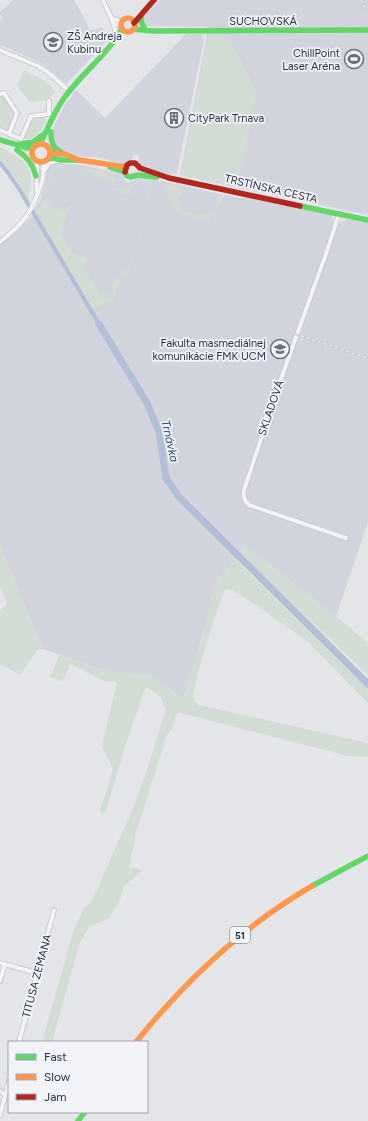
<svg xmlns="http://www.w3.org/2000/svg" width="368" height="1121" viewBox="0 0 368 1121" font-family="Figtree,sans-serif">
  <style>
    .built { fill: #d1d4dc }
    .green { fill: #d2dcd4 }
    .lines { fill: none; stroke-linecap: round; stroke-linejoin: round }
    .canal { stroke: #b1bed5; stroke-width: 4 }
    .river { stroke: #b1bed5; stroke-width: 7 }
    .street-casing { stroke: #c1c3c7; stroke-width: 5.5 }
    .street { stroke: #f3f3f5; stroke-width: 4 }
    .fast { stroke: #63d668; stroke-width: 5.5 }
    .slow { stroke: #ff974d; stroke-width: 5.5 }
    .jam { stroke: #b3261e; stroke-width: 5.5 }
    .rail-casing { stroke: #cccdd0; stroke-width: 2.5 }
    .rail { stroke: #f1f3f8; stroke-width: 1; stroke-dasharray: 3; stroke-linecap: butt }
    .labels { text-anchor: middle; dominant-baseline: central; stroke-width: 3.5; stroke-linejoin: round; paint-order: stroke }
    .shield { fill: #f1f3f8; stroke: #656a79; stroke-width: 1 }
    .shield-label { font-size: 10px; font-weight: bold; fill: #293043 }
    .street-label { font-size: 11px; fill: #293043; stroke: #f1f3f8 }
    .poi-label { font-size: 11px; fill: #293043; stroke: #f1f3f8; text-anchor: start }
    .water-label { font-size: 12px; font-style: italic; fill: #314a79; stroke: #f1f3f8 }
  </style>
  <rect width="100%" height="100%" fill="#e3e5e9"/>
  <!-- built -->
  <g class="built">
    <path d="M13,0H74L87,23L89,30H95L102,27L109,39L66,84L52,71L41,63L0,45V20L3,17L0,15V12Z"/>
    <path d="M159,0H368V215L180,175L207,35V27L146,26L144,25L143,17L157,4Z"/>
    <path d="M186,34H201L204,40L177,173L175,174L167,175L143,168L138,161L139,155H134L131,160L123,164L96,157H83L57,149L55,146L53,132L55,124L64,106L76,90L105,118Z"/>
    <path d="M56,163L87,166L108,171L114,170L121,172L124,178V180L128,183L141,177L148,178L238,198H253L330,214L332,216L333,221L339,223L347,219L368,222V522L336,616L244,545L240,554L215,584L205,627L183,699L151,676L107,671L43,649L0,546V245L34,215L90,311L93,310L34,211L41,199L48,167L51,164Z"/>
  </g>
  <!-- green -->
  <g class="green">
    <path d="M82,31L100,39L96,48L78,40Z"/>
    <path d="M208,36H228L257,93L237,186L181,175Z"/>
    <path d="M24,70L45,81L56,91L48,100L30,102L17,86Z"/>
    <path d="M0,95H3L16,113L8,132L0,129Z"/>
    <path d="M43,117L46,120C43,130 35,140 23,139L32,118Z"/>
    <path d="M0,147C28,163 36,166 28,200L13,175L0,161Z"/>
    <path d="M58,165C71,166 108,169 116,179L114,183C98,176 82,165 64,167C61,168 58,167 55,169C53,171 48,185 46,188L52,168Z"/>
    <path d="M142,179L151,180C153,187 149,198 145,203L143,201L146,202L151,184L140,181L136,184H133L130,194L132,195L130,198H129V195L114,190V188L122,189L126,184L129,185Z"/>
    <path d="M158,183L127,277L121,275L113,300L92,310L36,212L42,205L44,198L50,199L51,206L65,210L68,206L72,207V209L69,208L63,226L66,228L65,229L62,228L60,234L70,249V252L88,258L84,269L102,298L114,290L112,284L114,280L127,269L130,265Z"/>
    <path d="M166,184L181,187L183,193L177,202L178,206C182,211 191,212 196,215L210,213L213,209L215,210L217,203L215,199L221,195L224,196L209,220L207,222L181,214L171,207L165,187Z"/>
    <path d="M244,545L336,616L368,643V675L240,554Z"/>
    <path d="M0,546L43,649L37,650L20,675L0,664V611L7,604L0,587Z"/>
    <path d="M236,559L253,577L368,689V703L307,641L253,603L234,591L225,589C218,607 191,688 194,702L199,705L231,712L368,743V757L348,756L177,712L173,726L166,737L136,833L129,867L143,870L124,886L120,899L109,918L89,927L80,942L52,1042H42L74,929L85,907L91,902L95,894L131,813L144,779L166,709L160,696L146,687L130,731L106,811L102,814L101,813L100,810L113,769L102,747L117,682L104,681L70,664L63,681L50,677L60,655L107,671L151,676L183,699L205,627L215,584Z"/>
  </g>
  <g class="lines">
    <!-- canal -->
    <path class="canal" d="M0,163L9,174L21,192L99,324"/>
    <!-- river -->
    <path class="river" d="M99,324L147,403L159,432L166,478L179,497L368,684"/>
    <defs>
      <g id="street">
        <path d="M103,0C108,12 116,24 116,38"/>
        <path d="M112,18L119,21H122"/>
        <path d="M113,23L121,26"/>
        <path d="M0,50L38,66L49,73L69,91"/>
        <path d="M0,94L4,93L17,113L9,134"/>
        <path d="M0,130L21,139L31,116L49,114V101"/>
        <path d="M36,160C39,169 35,182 37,193"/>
        <path d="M44,171L49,163L61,160"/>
        <path d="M339,214L327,251L281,379L278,383L266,417L265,427L244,490C243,497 244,500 249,505L346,538"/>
        <path d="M0,242C25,222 32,212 42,182C44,175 42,167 45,161"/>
        <path d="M0,963L37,973"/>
        <path d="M0,981L5,964"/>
        <path d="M19,1042L54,910"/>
        <path d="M0,1091L5,1095"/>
        <path d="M0,1115L9,1081"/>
      </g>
    </defs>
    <!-- street casing -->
    <use href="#street" class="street-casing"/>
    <!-- street -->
    <use href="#street" class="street"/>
    <!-- fast -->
    <g class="fast">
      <path d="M141,16V22L144,27"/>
      <path d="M133,29L152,31L368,30"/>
      <path d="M51,132C51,141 52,148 61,152"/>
      <path d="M0,140L28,148L35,146"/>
      <path d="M20,144L33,142L44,134"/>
      <path d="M40,144C48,128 54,112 64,98C82,73 107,55 122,29"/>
      <path d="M17,150C27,157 33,164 36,176"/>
      <path d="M48,159L53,158L61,160H79"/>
      <path d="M110,167L125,172L127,176L130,177L138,175L157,177"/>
      <path d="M300,206L368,220"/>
      <path d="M312,886L368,856"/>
      <path d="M78,1121L85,1112"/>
    </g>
    <!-- slow -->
    <g class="slow">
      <circle cx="128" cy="25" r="7"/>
      <circle cx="41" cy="153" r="9"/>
      <path d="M50,151L54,153L65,154L79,160L126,167"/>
      <path d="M136,1042C186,980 243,926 312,886"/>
    </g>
    <!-- jam -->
    <g class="jam">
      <path d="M134,23L154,0"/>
      <path d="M125,172L127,165L130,163H135L140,168L169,178L300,206"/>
    </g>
    <defs>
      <g id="rail">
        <path d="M361,0L368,12"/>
        <path d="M295,334L368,358"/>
      </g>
    </defs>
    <!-- rail casing -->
    <use href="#rail" class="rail-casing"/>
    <!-- rail -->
    <use href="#rail" class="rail"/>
  </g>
  <!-- icons -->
  <defs>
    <symbol id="school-ring" viewBox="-11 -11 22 22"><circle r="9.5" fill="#f1f3f8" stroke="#6a6f7d" stroke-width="1.5"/><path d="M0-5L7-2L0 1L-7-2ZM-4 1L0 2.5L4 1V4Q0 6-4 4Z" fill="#6a6f7d"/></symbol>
    <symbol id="stadium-ring" viewBox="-11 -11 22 22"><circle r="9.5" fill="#f1f3f8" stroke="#6a6f7d" stroke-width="1.5"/><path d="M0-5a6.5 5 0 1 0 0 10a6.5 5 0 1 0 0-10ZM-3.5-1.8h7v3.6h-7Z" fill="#6a6f7d"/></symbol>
    <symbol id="building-ring" viewBox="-11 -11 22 22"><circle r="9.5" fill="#f1f3f8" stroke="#6a6f7d" stroke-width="1.5"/><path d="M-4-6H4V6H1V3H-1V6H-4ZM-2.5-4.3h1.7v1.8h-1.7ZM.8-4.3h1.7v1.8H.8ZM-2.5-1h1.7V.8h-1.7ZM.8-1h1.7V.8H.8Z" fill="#6a6f7d"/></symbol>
    <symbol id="university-ring" viewBox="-11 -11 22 22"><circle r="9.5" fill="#f1f3f8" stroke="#6a6f7d" stroke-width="1.5"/><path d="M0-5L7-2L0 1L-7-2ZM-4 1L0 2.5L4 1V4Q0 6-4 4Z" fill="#6a6f7d"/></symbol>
  </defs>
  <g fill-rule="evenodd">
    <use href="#school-ring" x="42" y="31" width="22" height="22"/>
    <use href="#stadium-ring" x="343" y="48" width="22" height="22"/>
    <use href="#building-ring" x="163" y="107" width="22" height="22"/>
    <use href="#university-ring" x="269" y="338" width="22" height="22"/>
  </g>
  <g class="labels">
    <!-- shield labels -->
    <rect class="shield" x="230" y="927" width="20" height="16" rx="3"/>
    <g class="shield-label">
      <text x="240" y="935">51</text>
    </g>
    <!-- street labels -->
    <g class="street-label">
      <text x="263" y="21">SUCHOVSKÁ</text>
      <text transform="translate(271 189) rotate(13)">TRSTÍNSKA CESTA</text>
      <text transform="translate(271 408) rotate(-71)">SKLADOVÁ</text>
      <text transform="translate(37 976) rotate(-75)">TITUSA ZEMANA</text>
    </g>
    <!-- poi labels -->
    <g class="poi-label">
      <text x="67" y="36">ZŠ Andreja<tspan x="67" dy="13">Kubinu</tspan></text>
      <text x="340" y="53" text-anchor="end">ChillPoint<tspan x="340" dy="13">Laser Aréna</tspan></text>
      <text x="188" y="118">CityPark Trnava</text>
      <text x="266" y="343" text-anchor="end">Fakulta masmediálnej<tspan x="266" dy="13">komunikácie FMK UCM</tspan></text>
    </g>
    <!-- water labels -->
    <g class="water-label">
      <text transform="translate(170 441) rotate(77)">Trnávka</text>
    </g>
  </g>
  <!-- legend -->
  <rect x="8" y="1041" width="140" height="72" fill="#f1f3f8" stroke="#a1a5b0"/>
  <rect x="16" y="1054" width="20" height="6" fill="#63d668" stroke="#a1a5b0"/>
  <text x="44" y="1061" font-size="12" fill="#293043">Fast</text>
  <rect x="16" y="1074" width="20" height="6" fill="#ff974d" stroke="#a1a5b0"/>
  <text x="44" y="1081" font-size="12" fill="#293043">Slow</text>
  <rect x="16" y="1094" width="20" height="6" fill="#b3261e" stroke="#a1a5b0"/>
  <text x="44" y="1101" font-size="12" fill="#293043">Jam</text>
</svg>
